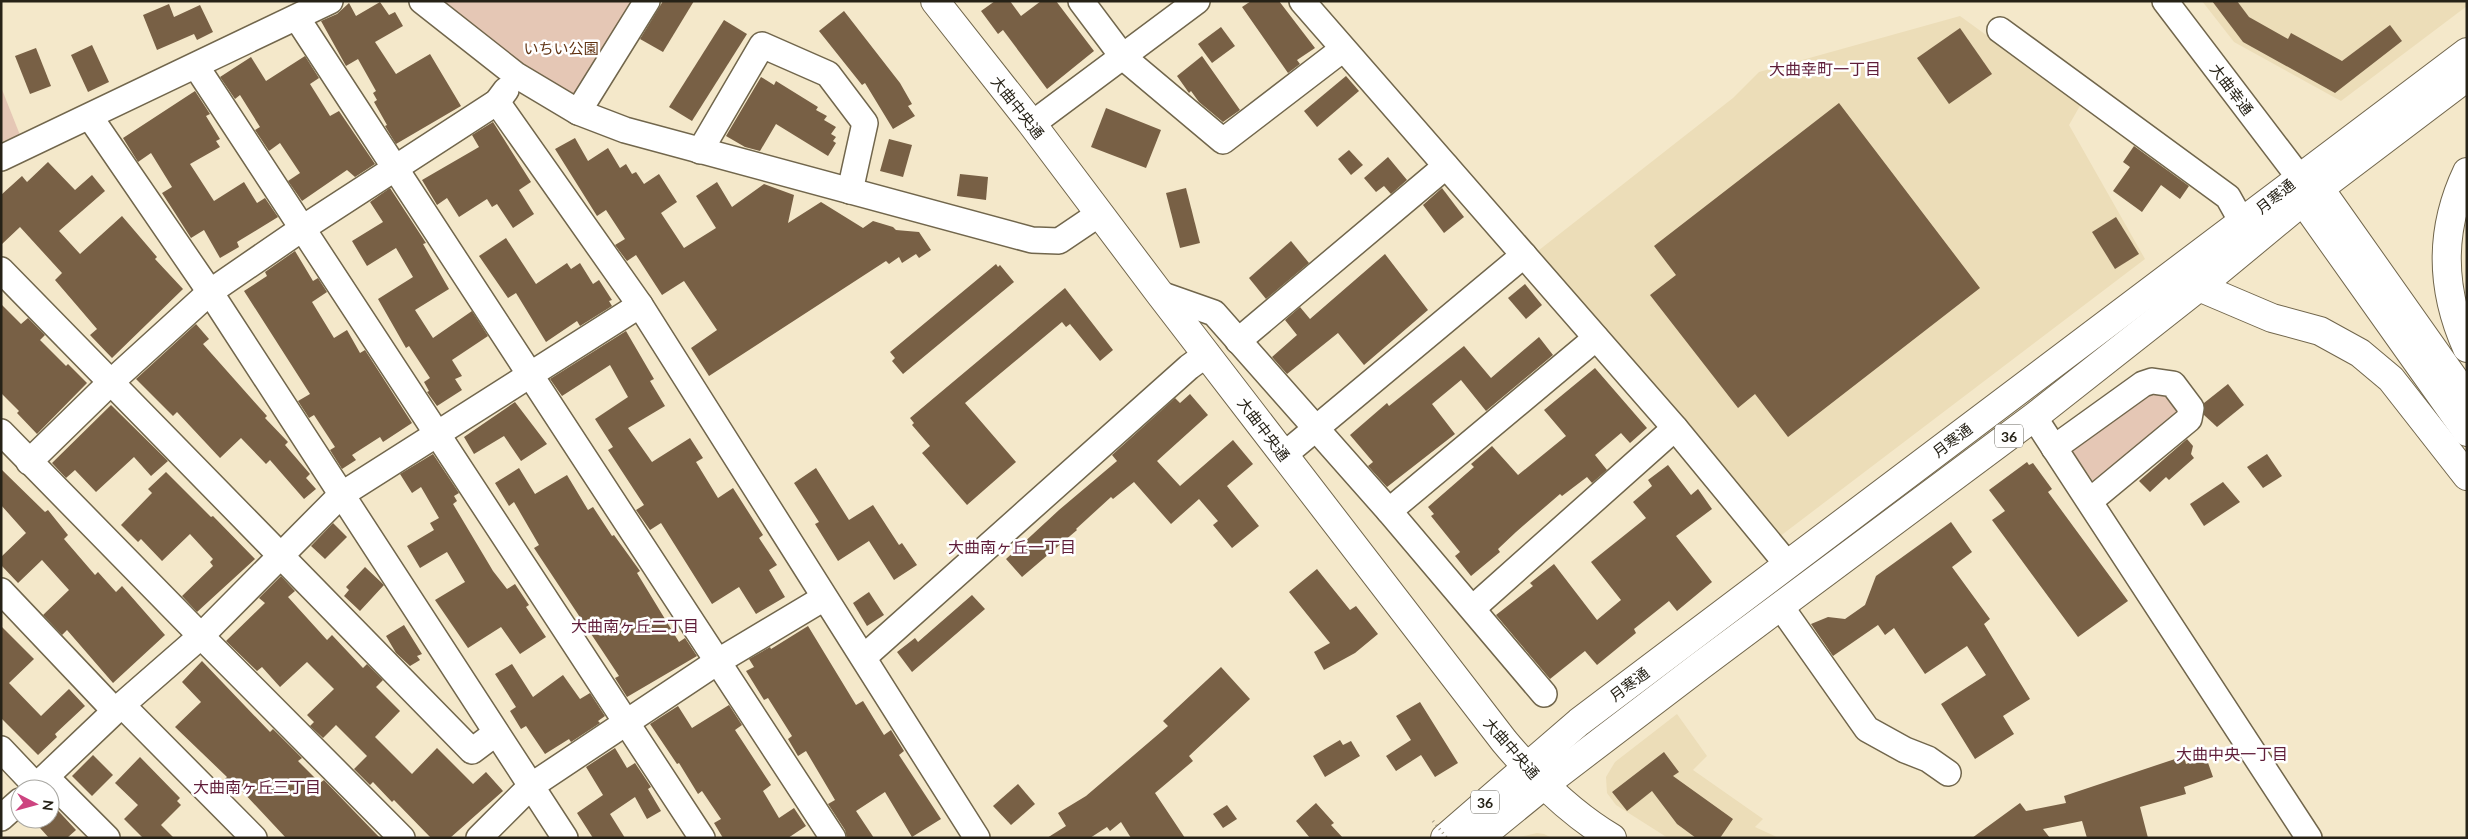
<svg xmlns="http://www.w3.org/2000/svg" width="2468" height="839" viewBox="0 0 2468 839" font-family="Lato,'Noto Sans JP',sans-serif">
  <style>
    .built { fill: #ecddb8 }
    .green { fill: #e5c7b5 }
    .building { fill: #786045 }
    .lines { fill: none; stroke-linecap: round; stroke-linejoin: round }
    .minor-casing { stroke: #71664c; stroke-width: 28 }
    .major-casing { stroke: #71664c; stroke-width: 30 }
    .highway-casing { stroke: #71664c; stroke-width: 30 }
    .minor { stroke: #fff; stroke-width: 25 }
    .major { stroke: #fff; stroke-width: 28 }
    .highway { stroke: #fff; stroke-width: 28 }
    .path-bridge { stroke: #a29983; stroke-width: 3; stroke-dasharray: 1 4; stroke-linecap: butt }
    .labels { text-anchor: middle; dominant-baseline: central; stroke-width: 5; stroke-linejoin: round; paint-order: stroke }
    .shield { fill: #fff; stroke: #67645d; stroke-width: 1 }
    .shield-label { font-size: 14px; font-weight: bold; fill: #262217 }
    .park-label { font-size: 15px; fill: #5f3110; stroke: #fff }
    .street-label { font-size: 15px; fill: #262217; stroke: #fff }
    .neighbourhood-label { font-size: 16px; fill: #601e3a; stroke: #fff }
  </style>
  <rect width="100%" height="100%" fill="#f4e8ca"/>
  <!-- built -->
  <g class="built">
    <path d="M2202,1H2467V6L2341,101L2234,42Z"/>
    <path d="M1960,16L2081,104L2069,125L2145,259L1779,537L1534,254L1733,98L1759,72Z"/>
    <path d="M1677,714L1707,756L1693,770L1763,819L1755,827L1779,838H1668L1616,805L1607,793L1606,777L1615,762Z"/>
    <path d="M1537,833L1544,834L1552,838H1515Z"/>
  </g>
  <!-- green -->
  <g class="green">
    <path d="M422,1H647L578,112Z"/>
    <path d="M1,87L20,135L1,142Z"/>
    <path d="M2160,386L2185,413L2103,484L2093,481L2069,447Z"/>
  </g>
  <!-- building -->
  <g class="building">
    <path d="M663,1H694L663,52L640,39Z"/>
    <path d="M995,1H1010L1021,16L1041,1H1056L1094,51L1047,89L1003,30L998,34L981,11Z"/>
    <path d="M1251,1H1279L1315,48L1297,60L1300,64L1288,73L1242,7Z"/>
    <path d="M2212,1H2237L2249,17L2288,39L2291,33L2342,61L2390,25L2402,41L2335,93L2243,42Z"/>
    <path d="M380,2L389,15L395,12L403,26L375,42L396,74L430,54L461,106L396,144L385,126L387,125L374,102L377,100L373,93L376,91L358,59L346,66L321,21L337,14L349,3L356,16Z"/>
    <path d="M169,4L174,17L200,5L213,32L197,40L194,34L157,50L143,15Z"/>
    <path d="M844,11L900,83L912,104L908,106L915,116L893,129L865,83L862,85L819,31Z"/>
    <path d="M724,20L747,34L692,121L669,107Z"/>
    <path d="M1221,27L1235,46L1212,63L1198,44Z"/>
    <path d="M1960,28L1992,74L1949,104L1917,58Z"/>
    <path d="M92,45L109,82L88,92L71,55Z"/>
    <path d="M36,48L51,86L30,94L15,56Z"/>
    <path d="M305,56L319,78L310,84L330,116L339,111L375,164L355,177L347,170L302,201L288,181L300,173L280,143L269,151L255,130L260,127L240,95L235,99L220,77L251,57L266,81Z"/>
    <path d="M1202,56L1240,110L1223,122L1199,102L1191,91L1189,93L1177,76Z"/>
    <path d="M1346,76L1359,91L1317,127L1304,111Z"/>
    <path d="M761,77L774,85L776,81L818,107L816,110L827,116L824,120L836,127L831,134L836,137L833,141L836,143L828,156L776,124L760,151L745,147L726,136Z"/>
    <path d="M195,91L210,114L206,116L220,139L216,141L220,147L190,164L214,201L244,182L257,203L265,198L278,217L237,242L239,247L220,258L204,230L191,238L175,213L162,193L172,187L151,153L138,162L123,138Z"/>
    <path d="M1839,103L1980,288L1788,437L1755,394L1738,408L1650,295L1676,275L1654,246Z"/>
    <path d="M1106,108L1161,130L1146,168L1091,147Z"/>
    <path d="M493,122L531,182L519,190L534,214L513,228L497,204L492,207L487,199L459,217L447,198L437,205L422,180L479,147L472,135Z"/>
    <path d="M575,138L588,161L608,148L620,168L626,164L632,174L636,172L644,184L659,174L677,202L661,213L684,248L716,228L696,196L717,182L732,207L764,184L794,195L788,223L821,202L863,228L873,221L893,227L896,230L919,232L931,250L919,258L916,254L902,263L899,257L889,264L886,261L709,376L691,348L717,330L684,281L662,295L636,255L627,261L615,245L625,239L606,210L597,216L555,149Z"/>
    <path d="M889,139L912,145L903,177L880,171Z"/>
    <path d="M2134,146L2189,186L2180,199L2161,185L2142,212L2113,191L2130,167L2123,162Z"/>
    <path d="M1349,150L1363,165L1351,175L1338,159Z"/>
    <path d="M1388,157L1407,180L1391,194L1384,186L1376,192L1364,178Z"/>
    <path d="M48,162L75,190L92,175L105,191L59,231L80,254L122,216L157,257L155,259L183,289L112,358L90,335L97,329L55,280L62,273L20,227L1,245V195L22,176L27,182Z"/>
    <path d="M960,174L988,177L986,200L957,196Z"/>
    <path d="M390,188L426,243L423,244L449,289L415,310L433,338L472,311L488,336L452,360L462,376L455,379L462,390L437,406L427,392L429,391L424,382L430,378L409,346L406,348L378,299L413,277L396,248L367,266L352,241L383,222L370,202Z"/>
    <path d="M1186,188L1200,243L1180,248L1166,193Z"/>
    <path d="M1442,188L1464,217L1444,233L1423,205Z"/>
    <path d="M2116,217L2139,254L2115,269L2092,232Z"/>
    <path d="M506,238L536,284L567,263L571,269L580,263L593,284L599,280L612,300L609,301L612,306L580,326L577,321L546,342L516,293L508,298L479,256Z"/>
    <path d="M1291,241L1309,263L1266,299L1249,278Z"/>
    <path d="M295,251L313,281L318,278L327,292L312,302L334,338L347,330L360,353L365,350L412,423L383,442L380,437L352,455L356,460L342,469L330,450L335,447L314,415L309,418L298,401L310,394L244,291L267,276L265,272Z"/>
    <path d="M1385,254L1428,310L1364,365L1338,333L1287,374L1272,357L1297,335L1285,320L1300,307L1310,319Z"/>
    <path d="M996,264L998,267L1000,265L1014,282L903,374L892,361L895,358L890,352Z"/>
    <path d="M1525,284L1542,305L1526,319L1508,298Z"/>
    <path d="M1065,288L1113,350L1100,361L1070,324L1066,327L1062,322L965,403L1016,462L967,505L922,453L930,446L912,425L914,423L910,418Z"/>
    <path d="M1,304L21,324L28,318L45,335L40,340L66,366L68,364L87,383L37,434L17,413L19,411L1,393Z"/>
    <path d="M196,324L209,339L203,344L267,416L265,418L288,442L285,445L310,474L306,478L316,489L304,499L270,460L266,464L241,438L220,458L177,412L173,416L136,379Z"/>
    <path d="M626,331L654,379L650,381L665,406L628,428L652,462L690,438L703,458L696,462L718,498L733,488L763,535L759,538L777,565L769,570L785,597L756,614L739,587L712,604L661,523L650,530L636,510L644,505L608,450L613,447L595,419L628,397L610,365L562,396L550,379Z"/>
    <path d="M1539,337L1553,355L1486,411L1461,380L1432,404L1455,434L1387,487L1368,466L1373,462L1350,435L1387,403L1389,406L1464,346L1491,378Z"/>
    <path d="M1595,368L1647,428L1630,443L1621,433L1595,455L1607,470L1592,483L1587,477L1562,496L1560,494L1516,532L1498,549L1500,552L1471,576L1455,556L1460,552L1431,516L1434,514L1428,507L1474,467L1471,464L1492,446L1518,475L1566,436L1544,410Z"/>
    <path d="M2228,384L2244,405L2217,427L2204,415V403Z"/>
    <path d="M1190,394L1208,415L1157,461L1180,486L1233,440L1253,464L1227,486L1259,526L1232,548L1213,525L1218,521L1199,499L1171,524L1134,482L1113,499L1111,497L1076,529L1077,530L1022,577L1006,559L1059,510L1117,461L1112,455L1175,398L1180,403Z"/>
    <path d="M515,402L547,444L521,461L504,436L474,454L464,437Z"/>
    <path d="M111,405L168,461L151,476L134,457L96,492L75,470L66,478L52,463Z"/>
    <path d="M2187,439L2193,446L2191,454L2194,458L2169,480L2166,477L2150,492L2139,481Z"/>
    <path d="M433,454L459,493L454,496L457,501L453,504L493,571L507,589L515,584L529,605L526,607L546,637L520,654L501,627L468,648L435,600L465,582L447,552L420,568L407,546L434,530L430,523L439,518L421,487L412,493L400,474Z"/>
    <path d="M2267,454L2282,476L2263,488L2247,467Z"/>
    <path d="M2027,462L2029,465L2033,463L2052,489L2048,492L2128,601L2078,637L1992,520L2005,511L1989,490Z"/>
    <path d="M1668,465L1691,495L1698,489L1712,509L1676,536L1712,582L1677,611L1669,601L1634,629L1636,633L1597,665L1585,651L1550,679L1496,615L1533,586L1530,583L1554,564L1597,620L1621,600L1591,562L1646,518L1633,502L1652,486L1648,480Z"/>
    <path d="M519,468L535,494L567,475L588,510L593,507L612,536L614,535L640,571L637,573L679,642L685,638L697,656L627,697L615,678L619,676L534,548L539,545L514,502L509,506L495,483Z"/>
    <path d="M816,468L849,520L873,505L899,545L902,543L917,565L894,580L869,541L838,561L815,524L819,522L794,483Z"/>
    <path d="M1,469L45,512L48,510L68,535L64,539L95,575L98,572L116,592L122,586L165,635L113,683L67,630L62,635L43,615L69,590L42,560L18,583L1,565V557L26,533L1,505Z"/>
    <path d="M166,472L211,517L213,516L255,559L197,612L182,596L213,566L210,562L213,559L190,534L162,561L141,539L138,542L121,525L152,493L148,489Z"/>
    <path d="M2223,482L2240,502L2204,526L2190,504Z"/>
    <path d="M1951,522L1972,552L1952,567L1990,619L1984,624L2030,699L2003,716L2014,734L1975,759L1941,704L1986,675L1967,646L1925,674L1894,628L1885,635L1878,625L1833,656L1811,624L1828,617L1845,619L1865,605L1876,576Z"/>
    <path d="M333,523L347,537L325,559L311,546Z"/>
    <path d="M365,567L384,585L360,611L344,596L349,590L346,587Z"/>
    <path d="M1317,569L1350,610L1356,606L1378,634L1355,653L1324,670L1314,652L1330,643L1289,592Z"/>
    <path d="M281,576L295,591L288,597L327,640L332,635L363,668L367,664L383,680L376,687L400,711L375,737L412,774L437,748L473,784L486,772L503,791L450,838H431L394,800L392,802L373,782L370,785L354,769L367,756L336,725L323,738L310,726L314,722L307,715L334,689L307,662L280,687L262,667L257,671L226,641L265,603L259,598Z"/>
    <path d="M869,592L884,615L867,626L853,603Z"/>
    <path d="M972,595L985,609L912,672L897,652L915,638L918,642Z"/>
    <path d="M404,625L422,654L417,656L420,660L410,666L396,653L386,636Z"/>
    <path d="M1,626L34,659L9,683L41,716L69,689L85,706L55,734L57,737L38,755L1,718Z"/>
    <path d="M808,626L856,705L863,701L884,735L891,730L904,751L899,755L941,819L912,837L885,792L856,811L874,838H847L845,830L828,804L835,800L806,751L798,756L788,739L792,736L768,698L764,700L746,671L754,667L749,659L770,647L771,649Z"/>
    <path d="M202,661L270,732L273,729L302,758L298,761L320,783L324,780L380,838H286L242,791L239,794L225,779L227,777L175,727L201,702L182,682Z"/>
    <path d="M512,664L533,697L563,675L580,699L590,693L605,716L598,721L600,723L571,742L569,739L545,754L526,726L521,729L510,711L516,707L495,674Z"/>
    <path d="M1221,667L1250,699L1189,756L1193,761L1155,793L1185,838H1131L1121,822L1110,831L1107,827L1090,838H1047L1066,826L1058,813L1086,796L1168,726L1163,721Z"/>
    <path d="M1420,702L1458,763L1435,777L1421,755L1396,771L1386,756L1411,740L1396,716Z"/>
    <path d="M729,705L742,725L735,730L771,785L763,791L779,818L794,808L806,826L788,838H723L714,823L721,819L702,791L698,794L679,763L677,764L650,724L678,706L692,728Z"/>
    <path d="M1340,740L1343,745L1351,741L1360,756L1325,777L1313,756Z"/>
    <path d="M615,748L627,768L635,763L651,787L648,789L661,811L647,819L635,797L610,814L625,838H593L577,813L603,795L586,767Z"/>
    <path d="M1664,752L1679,772L1673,776L1733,819L1720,838H1696L1677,824L1652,791L1627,811L1612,792Z"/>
    <path d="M93,755L113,775L92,796L72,776Z"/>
    <path d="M2184,756L2186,764L2206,757L2213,777L2184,787L2186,794L2140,807L2148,838H2087L2082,821L2043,829L2050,838H1972L2020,803L2026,811L2066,803L2064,796Z"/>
    <path d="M140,757L180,798L177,801L181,805L161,825L174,838H143L124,819L138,805L115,783Z"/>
    <path d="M1018,784L1035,804L1011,825L993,806Z"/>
    <path d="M50,802L76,830L67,838H49L32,819H50Z"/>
    <path d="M1316,803L1334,823L1331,825L1343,838H1310L1296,821Z"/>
    <path d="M1227,805L1237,819L1223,828L1213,814Z"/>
  </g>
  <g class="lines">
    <defs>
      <g id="minor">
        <path d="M422,1L516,75L578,112L625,130L1032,240L1059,241L1099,214"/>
        <path d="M1081,1L1123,57L1223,141L1343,49"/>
        <path d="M1302,1L1675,428L1787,564"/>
        <path d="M2165,1L2299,177"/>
        <path d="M297,18L833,838"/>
        <path d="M2000,30L2228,197L2242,222"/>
        <path d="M196,66L702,838"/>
        <path d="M497,102L640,305L977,838"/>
        <path d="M578,112L647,1"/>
        <path d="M90,117L210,292L565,838"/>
        <path d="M1032,124L1197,1"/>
        <path d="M700,151L762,45L828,74L865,123L850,191"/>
        <path d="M1,158L330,1"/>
        <path d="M1,270L472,751L496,733"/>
        <path d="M1160,294L1214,313L1389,511L1544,694"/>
        <path d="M1238,341L1446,166"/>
        <path d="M2034,417L2309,838"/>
        <path d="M1,432L201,636L402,838"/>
        <path d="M2054,448L2143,384L2152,381L2173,384L2191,408L2189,419L2090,501"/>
        <path d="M1284,455L1524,255"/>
        <path d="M29,462L110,383L210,292L303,228L497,102L506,90"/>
        <path d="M1389,511L1596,338"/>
        <path d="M1,591L115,711"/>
        <path d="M1781,607L1867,729L1905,750L1928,759L1948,773"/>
        <path d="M1473,608L1675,428"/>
        <path d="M864,657L1189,367L1207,354"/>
        <path d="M123,706L254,838"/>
        <path d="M1,749L36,786"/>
        <path d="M46,777L107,838"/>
        <path d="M33,789L115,711L201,636L341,495L640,305"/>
        <path d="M1,818L20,801"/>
        <path d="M479,838L531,786L717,662L824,598"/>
      </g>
      <path id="major" d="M935,1L1032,124L1160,294L1504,741C1535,778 1570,813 1612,838"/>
      <g id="highway">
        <path d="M2467,172C2439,231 2441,290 2467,348"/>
        <path d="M2304,181L2320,189L2467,397"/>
        <path d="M2300,183L2303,201L2467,432"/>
        <path d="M2199,287L2272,318L2320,331L2360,353L2391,379L2467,476"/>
        <path d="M1445,838L1579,722L2467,52"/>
        <path d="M1479,838L1544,785L1700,666L2034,417L2199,287L2303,201L2467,77"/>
      </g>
    </defs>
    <!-- minor casing -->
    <use href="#minor" class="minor-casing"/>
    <!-- major casing -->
    <use href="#major" class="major-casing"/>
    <!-- highway casing -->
    <use href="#highway" class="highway-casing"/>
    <!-- minor -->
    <use href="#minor" class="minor"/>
    <!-- major -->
    <use href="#major" class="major"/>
    <!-- highway -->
    <use href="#highway" class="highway"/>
    <!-- path-bridge -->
    <path class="path-bridge" d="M1433,821L1447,838"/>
  </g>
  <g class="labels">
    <!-- shield labels -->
    <g class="shield">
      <rect x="1995" y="424.5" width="28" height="23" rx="4"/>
      <rect x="1471" y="790.5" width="28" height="23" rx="4"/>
    </g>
    <g class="shield-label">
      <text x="2009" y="436">36</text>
      <text x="1485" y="802">36</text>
    </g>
    <!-- park labels -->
    <g class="park-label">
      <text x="561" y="48">いちい公園</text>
    </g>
    <!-- street labels -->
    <g class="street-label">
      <text transform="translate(2232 89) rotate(53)">大曲幸通</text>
      <text transform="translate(1018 107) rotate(52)">大曲中央通</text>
      <text transform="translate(2275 196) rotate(-39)">月寒通</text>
      <text transform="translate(1264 429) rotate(53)">大曲中央通</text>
      <text transform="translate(1952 440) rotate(-37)">月寒通</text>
      <text transform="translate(1629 684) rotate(-37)">月寒通</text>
      <text transform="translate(1512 748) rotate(49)">大曲中央通</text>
    </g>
    <!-- neighbourhood labels -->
    <g class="neighbourhood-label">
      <text x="1825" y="68">大曲幸町一丁目</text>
      <text x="1012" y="546">大曲南ヶ丘一丁目</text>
      <text x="635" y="625">大曲南ヶ丘二丁目</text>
      <text x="2232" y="753">大曲中央一丁目</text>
      <text x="257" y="786">大曲南ヶ丘三丁目</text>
    </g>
  </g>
  <!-- border -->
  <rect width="2468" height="839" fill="none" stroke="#262217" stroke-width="5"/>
  <!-- north arrow -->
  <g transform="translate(35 804) rotate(96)"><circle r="24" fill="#ffffff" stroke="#a8a7a2"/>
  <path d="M0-4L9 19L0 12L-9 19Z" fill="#cd4480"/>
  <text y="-8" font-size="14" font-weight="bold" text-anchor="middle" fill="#262217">N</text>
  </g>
</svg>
